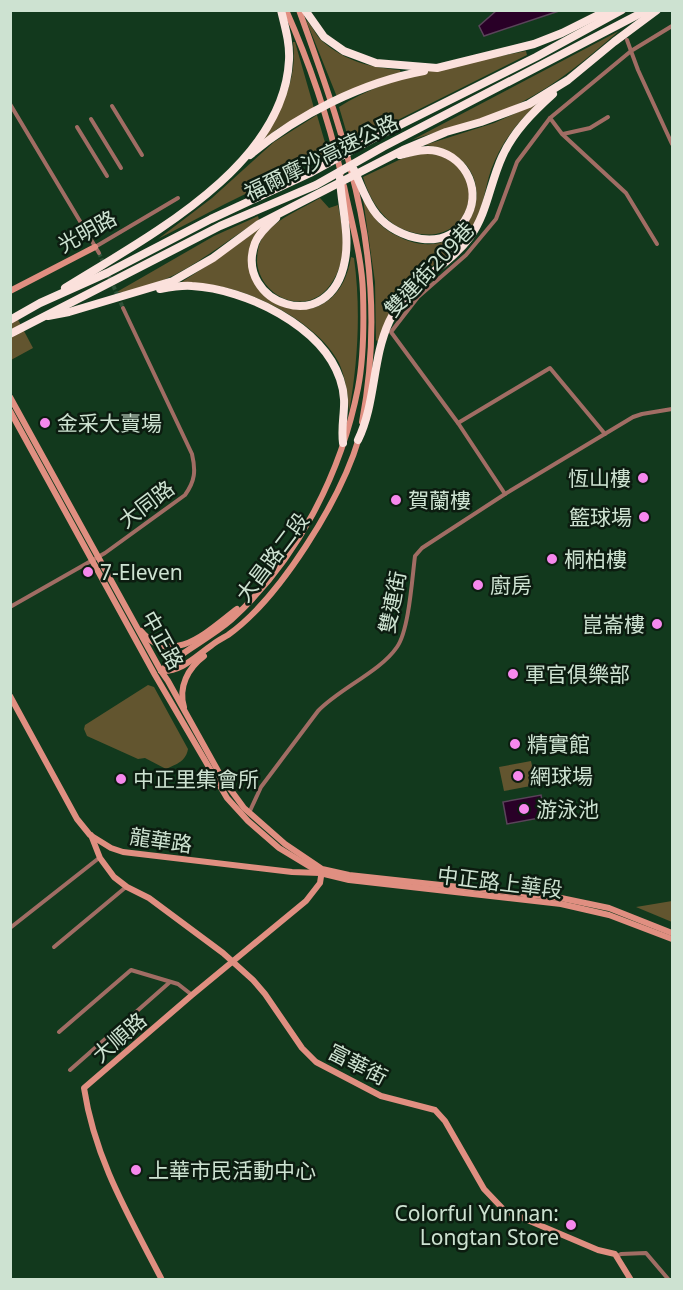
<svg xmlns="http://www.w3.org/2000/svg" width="683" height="1290" viewBox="0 0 683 1290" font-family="'Noto Sans','Noto Sans TC',sans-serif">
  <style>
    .green { fill: #62552f }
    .water { fill: #290027; stroke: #5a445a; stroke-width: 1.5 }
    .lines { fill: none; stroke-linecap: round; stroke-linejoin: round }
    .street-tunnel { stroke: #2e5238; stroke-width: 4; stroke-dasharray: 4 2; stroke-linecap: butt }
    .street { stroke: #a16d64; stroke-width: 4 }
    .secondary { stroke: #e08f81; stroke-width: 6 }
    .highway { stroke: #fbe1dc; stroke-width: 8 }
    .poi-dot { fill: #f688ed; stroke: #0c1c10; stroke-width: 2 }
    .labels { text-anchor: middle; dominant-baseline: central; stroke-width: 5; stroke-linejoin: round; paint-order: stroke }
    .street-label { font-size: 21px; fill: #cde2d1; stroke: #0c1c10 }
    .poi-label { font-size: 21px; fill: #cde2d1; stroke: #0c1c10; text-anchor: start }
  </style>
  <rect width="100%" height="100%" fill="#12391d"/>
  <!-- green -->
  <g class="green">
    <path d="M306,20C312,25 316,36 322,41C347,62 369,67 400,70L401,73L373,81L337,97Z"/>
    <path d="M619,31C589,57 557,84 522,102C488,120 448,128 412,140Z"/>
    <path d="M293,42H295L314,108L277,129L258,144C280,113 298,81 293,42Z"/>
    <path d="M526,51L527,55L350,144L339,107C394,72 464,64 526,51Z"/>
    <path d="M538,103C517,122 501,143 491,170C484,191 483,212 470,231C460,247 441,259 426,271C401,291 388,314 379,343L376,340L375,282L363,199C368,206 372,215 378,222C386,231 398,237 409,241C478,264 511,156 425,145L494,123Z"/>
    <path d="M317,115L328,153L225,204L158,239L212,198L274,142Z"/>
    <path d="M418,154C427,154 437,153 446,157C490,177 469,254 405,230C383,222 369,198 363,177L401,159Z"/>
    <path d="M320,198L329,208L338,205C341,220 344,236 343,251C341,269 331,292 313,299C287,309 259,288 257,262C257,251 259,240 267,232C280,217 303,208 320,198Z"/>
    <path d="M258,216L259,220C215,248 170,289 115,293L214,236Z"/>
    <path d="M264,225C206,296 335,357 351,257L354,258C361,309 358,362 349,412C348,395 346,379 339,363C320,325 257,292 217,286C205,284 192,284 180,283L216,260Z"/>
    <path d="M15,314L33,348L11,360V316Z"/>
    <path d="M148,685L154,687L188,749C186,761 177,764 166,769L145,758L138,759L87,736L84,729L85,725Z"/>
    <path d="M531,761L536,785L504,791L499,767Z"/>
    <path d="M672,901V922L636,907Z"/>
  </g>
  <!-- water -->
  <g class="water">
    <path d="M496,11V10L559,11L484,36L479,26Z"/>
    <path d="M541,795L545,817L507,824L503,802Z"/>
  </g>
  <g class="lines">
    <!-- street-tunnel -->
    <path class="street-tunnel" d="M99,253L123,308"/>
    <!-- street -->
    <g class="street">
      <path d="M672,26L631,51L638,70L672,144"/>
      <path d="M627,40L631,51L550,118L562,134L626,193L657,244"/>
      <path d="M10,104L99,253"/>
      <path d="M112,106L142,155"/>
      <path d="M91,119L121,168"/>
      <path d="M77,127L107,176"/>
      <path d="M563,134L590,128L608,117"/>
      <path d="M95,247L178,198"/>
      <path d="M458,423L550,368L605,434"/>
      <path d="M505,494L458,423L391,332L418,297L466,255L496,219L517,162L550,118"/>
      <path d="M10,607L105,553L185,495C195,481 196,471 192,454L123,308"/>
      <path d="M249,813L261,787L318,711C340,688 380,672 397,647C409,630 412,579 415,556L422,548L505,494L633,417L642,414L672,409"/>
      <path d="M10,928L99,858"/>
      <path d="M54,947L126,887"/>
      <path d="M59,1032L131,970L178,984L192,995"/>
      <path d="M70,1070L170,982"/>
      <path d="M617,1256L621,1254L646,1253L669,1280"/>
    </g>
    <!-- secondary -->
    <g class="secondary">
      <path d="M286,10C309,62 328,118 341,173"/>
      <path d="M299,10C350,151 391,270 362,422"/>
      <path d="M10,291L95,247"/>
      <path d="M10,397L161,671L168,681L222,778L244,808L285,844L322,869L349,875L561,898L609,908L672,933"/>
      <path d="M10,411L155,675L227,798L248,821L279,848L317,871"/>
      <path d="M141,631C172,669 210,629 237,609"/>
      <path d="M161,671C182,672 196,656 212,645C217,641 223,638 228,635C280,598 341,499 359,438"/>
      <path d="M161,671C182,651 209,639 231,620C296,561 341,475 358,388C364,357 364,325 363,293C362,257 351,221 344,186"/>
      <path d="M10,696L77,819L90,835L111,848L123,852L292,872L320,873L349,880L561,904L609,915L672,939"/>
      <path d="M184,707C178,687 188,668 204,656"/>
      <path d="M91,835L100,858L114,877L127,887L149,898L223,953L253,980L265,994L302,1048L316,1062L381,1096L435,1110L445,1121L484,1189L504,1210L598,1250L615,1254L631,1280"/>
      <path d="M162,1280C129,1216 95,1160 84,1088L192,995L306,901L320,883L322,870"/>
    </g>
    <!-- highway -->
    <g class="highway">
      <path d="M305,10L324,37L344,51L376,63L437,68L534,44L562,33L608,10"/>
      <path d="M250,155C297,115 363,82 424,71"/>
      <path d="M354,170C361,185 366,202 377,215C398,240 445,252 465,220C483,193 467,158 437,151C425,148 412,152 400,155"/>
      <path d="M276,218C268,225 259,233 255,243C233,303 331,340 345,260C350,234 341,205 340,178"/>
      <path d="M65,288C145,238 284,167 289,60C290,43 285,27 281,10"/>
      <path d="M160,289C171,287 182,285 192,286C246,289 322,326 340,379C349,405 340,419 343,443"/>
      <path d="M48,316L69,312L173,281L213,258L259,224L403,150L446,132L481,122L529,104L568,80L614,42L657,10"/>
      <path d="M10,320L40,303L107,273L211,219L312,172L378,136L536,57L622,10"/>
      <path d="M10,334L220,226L316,185L383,147L647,10"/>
      <path d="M358,440C376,403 372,359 389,322C406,284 446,269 470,237C487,214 490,183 502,157C513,132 533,112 553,94"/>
    </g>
  </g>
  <!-- markers -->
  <g class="poi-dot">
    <circle cx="45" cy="423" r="6"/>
    <circle cx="643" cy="478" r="6"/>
    <circle cx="396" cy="500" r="6"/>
    <circle cx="644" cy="517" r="6"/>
    <circle cx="552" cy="559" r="6"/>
    <circle cx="88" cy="572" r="6"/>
    <circle cx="478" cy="585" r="6"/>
    <circle cx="657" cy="624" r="6"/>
    <circle cx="513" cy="674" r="6"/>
    <circle cx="515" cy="744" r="6"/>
    <circle cx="518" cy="776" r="6"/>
    <circle cx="121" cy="779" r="6"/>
    <circle cx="524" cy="809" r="6"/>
    <circle cx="136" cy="1170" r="6"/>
    <circle cx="571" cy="1225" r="6"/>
  </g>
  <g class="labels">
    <!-- street labels -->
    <g class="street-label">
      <text transform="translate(321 157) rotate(-26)">福爾摩沙高速公路</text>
      <text transform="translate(87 231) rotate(-29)">光明路</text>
      <text transform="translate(429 269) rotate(-47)">雙連街209巷</text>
      <text transform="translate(146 504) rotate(-37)">大同路</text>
      <text transform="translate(272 557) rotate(-53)">大昌路二段</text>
      <text transform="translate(392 602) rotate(-79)">雙連街</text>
      <text transform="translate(163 640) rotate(61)">中正路</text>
      <text transform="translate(161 840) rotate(8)">龍華路</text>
      <text transform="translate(500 882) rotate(7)">中正路上華段</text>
      <text transform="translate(119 1037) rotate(-41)">大順路</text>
      <text transform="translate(358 1064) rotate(27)">富華街</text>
    </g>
    <!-- poi labels -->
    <g class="poi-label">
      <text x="57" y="423">金采大賣場</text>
      <text x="631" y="478" text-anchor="end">恆山樓</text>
      <text x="408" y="500">賀蘭樓</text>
      <text x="632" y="517" text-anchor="end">籃球場</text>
      <text x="564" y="559">桐柏樓</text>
      <text x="100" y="572">7-Eleven</text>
      <text x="490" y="585">廚房</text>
      <text x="645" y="624" text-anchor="end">崑崙樓</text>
      <text x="525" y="674">軍官俱樂部</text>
      <text x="527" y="744">精實館</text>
      <text x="530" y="776">網球場</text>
      <text x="133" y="779">中正里集會所</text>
      <text x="536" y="809">游泳池</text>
      <text x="148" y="1170">上華市民活動中心</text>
      <text x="559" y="1213" text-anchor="end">Colorful Yunnan:<tspan x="559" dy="24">Longtan Store</tspan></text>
    </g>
  </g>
  <!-- border -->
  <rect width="683" height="1290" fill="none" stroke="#cde2d1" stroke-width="24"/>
</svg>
